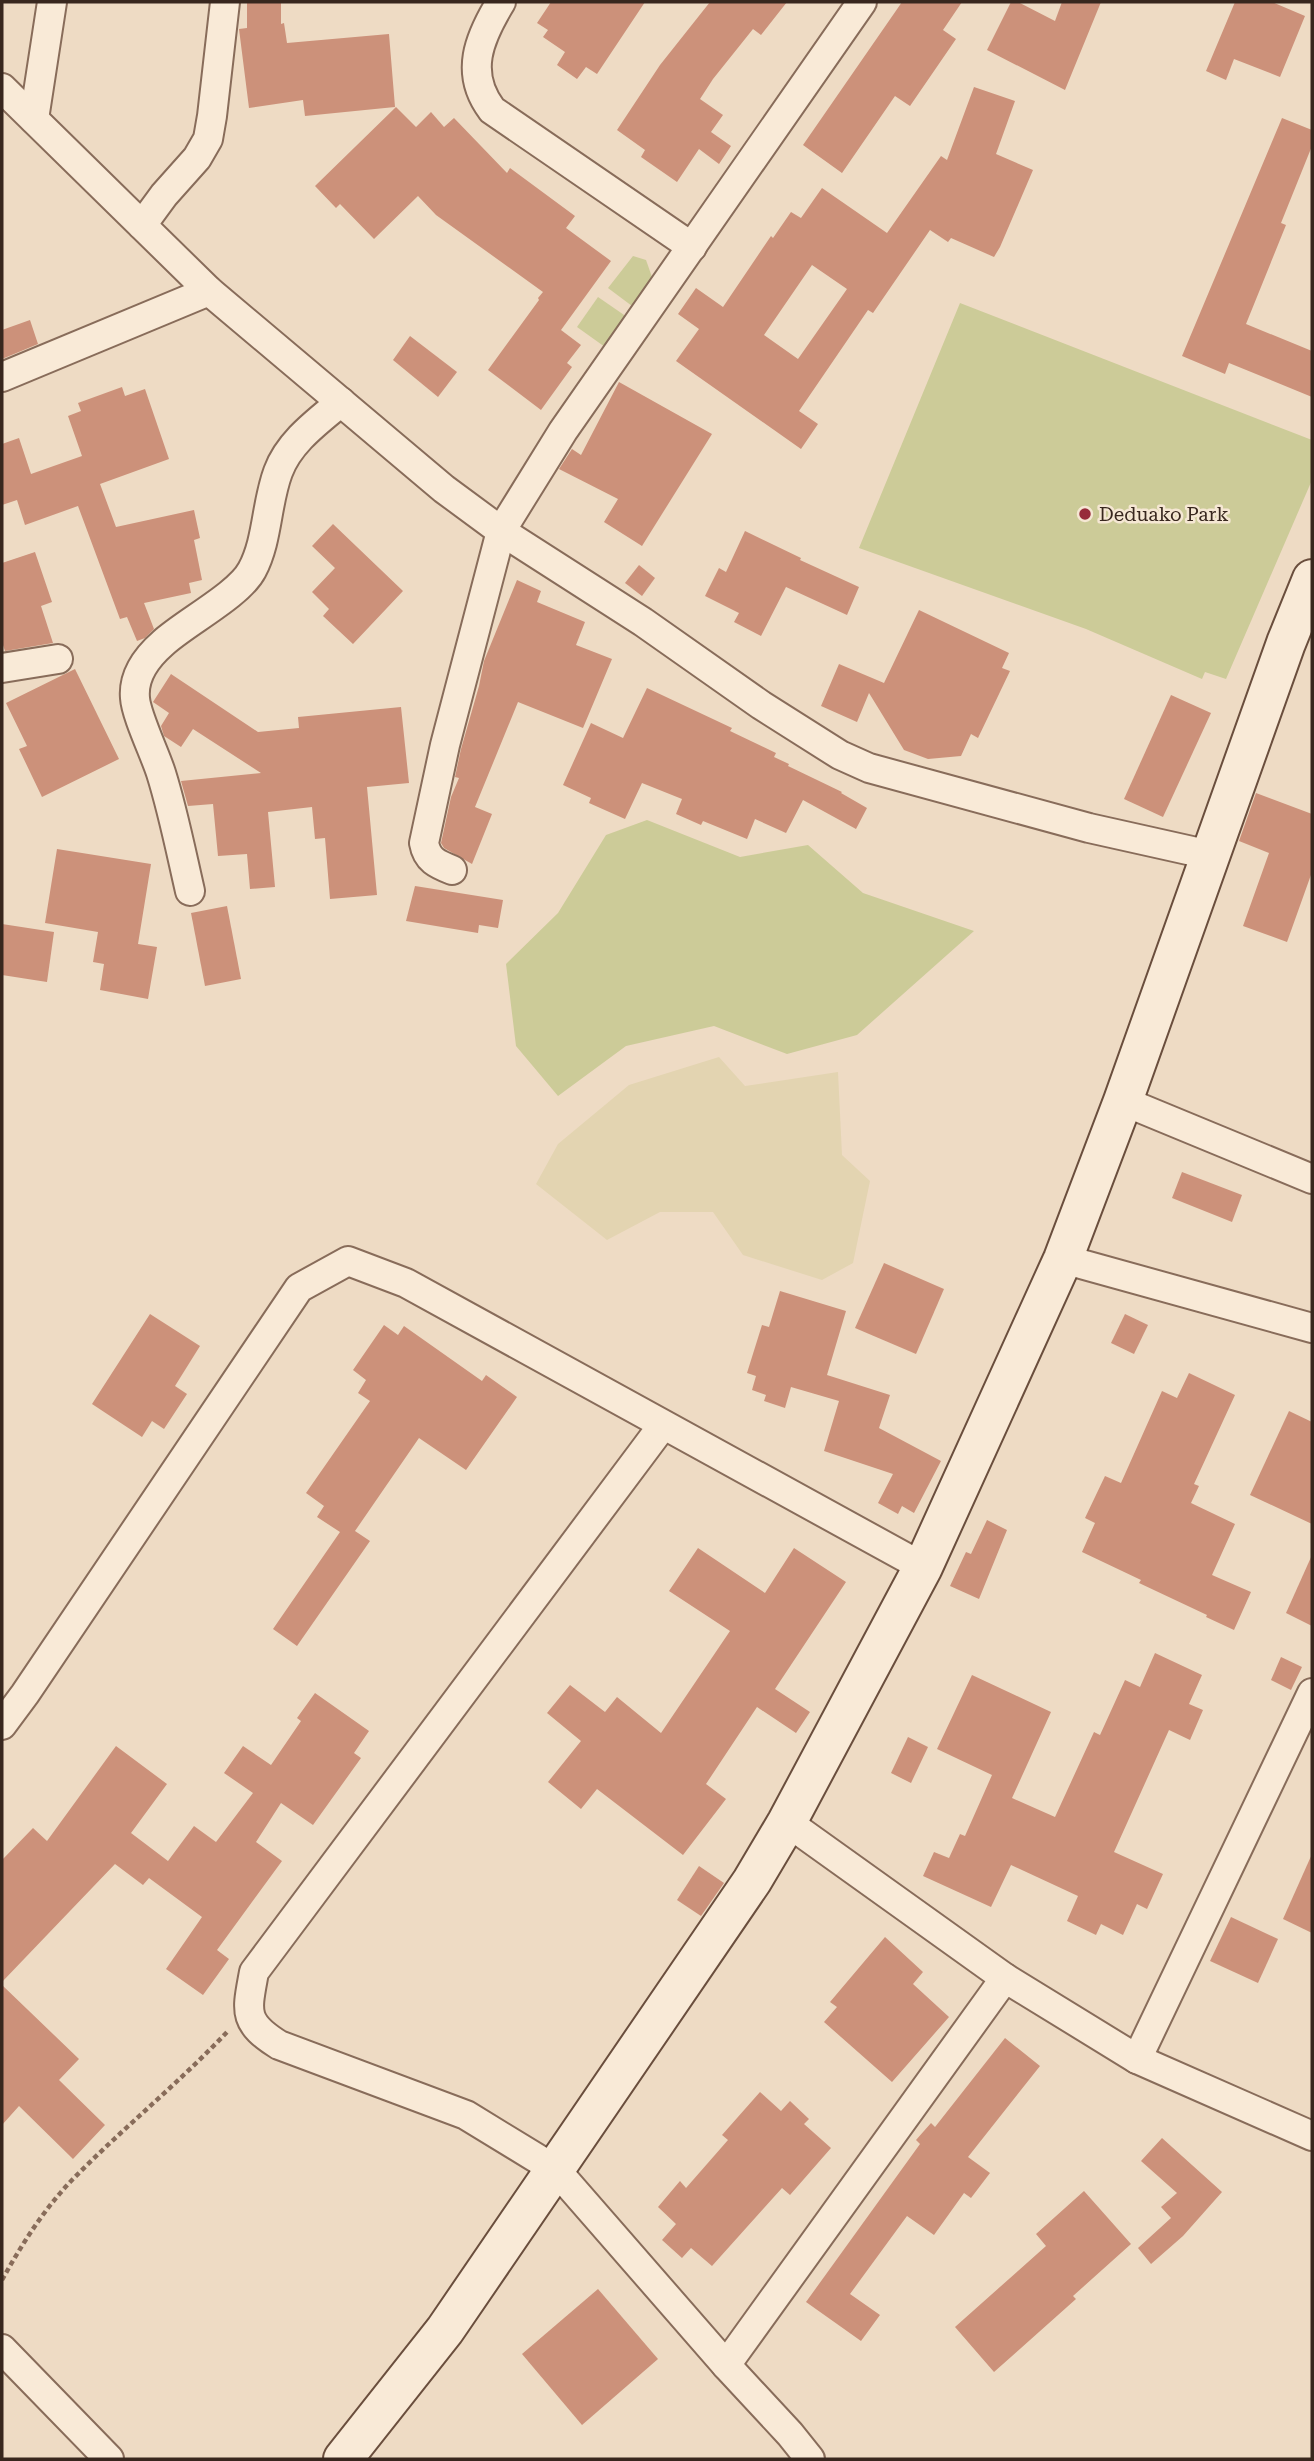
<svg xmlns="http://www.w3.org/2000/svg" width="1314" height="2461" viewBox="0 0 1314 2461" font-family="'Roboto Serif',serif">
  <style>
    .farmland { fill: #e3d4b1 }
    .green { fill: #cccb98 }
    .building { fill: #cc917a; fill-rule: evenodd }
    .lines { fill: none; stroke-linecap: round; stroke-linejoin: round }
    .street-casing { stroke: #886c5a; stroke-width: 32 }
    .secondary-casing { stroke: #6a4e3d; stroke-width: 42 }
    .path { stroke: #886c5a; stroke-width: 4.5; stroke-dasharray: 5 3.5; stroke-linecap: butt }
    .street { stroke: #f9ead7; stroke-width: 28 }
    .secondary { stroke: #f9ead7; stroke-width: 38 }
    .poi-dot { fill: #972b3a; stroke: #f5e7d3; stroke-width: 2.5 }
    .labels { text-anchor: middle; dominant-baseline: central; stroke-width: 5; stroke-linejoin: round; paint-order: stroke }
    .poi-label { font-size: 19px; fill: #38271e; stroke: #f5e7d3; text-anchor: start }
  </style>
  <rect width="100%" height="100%" fill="#eedbc4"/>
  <!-- farmland -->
  <path class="farmland" d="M719,1057L745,1086L838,1072L842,1155L870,1181L853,1263L822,1280L743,1255L713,1212H660L607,1240L536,1184L558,1144L629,1085Z"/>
  <!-- green -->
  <g class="green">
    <path d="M633,256L646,260L652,277L632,306L608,288Z"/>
    <path d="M598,297L627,317L605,347L577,327Z"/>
    <path d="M960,303L1312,440V480L1226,679L1205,672L1202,679L1086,629L859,548Z"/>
    <path d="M647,820L740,857L808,845L863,893L974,931L857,1035L787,1054L714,1026L626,1046L558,1096L516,1046L506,964L558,913L606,835Z"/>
  </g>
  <!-- building -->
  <g class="building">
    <path d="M247,2H281V24L284,23L287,43L389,34L395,107L305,116L303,100L249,108L239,29L247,28Z"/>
    <path d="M551,2H645L597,74L586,67L577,79L557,65L565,52L543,37L548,30L537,23Z"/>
    <path d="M710,2H787L761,35L753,29L713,79L700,99L723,115L711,132L731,146L719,164L699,149L677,182L641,157L645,150L617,130L660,65Z"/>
    <path d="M902,2H962L943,30L956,39L910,106L895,96L842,173L803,145Z"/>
    <path d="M1011,2H1018L1055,21L1062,2H1101L1065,90L987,50Z"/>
    <path d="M1235,2H1272L1305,16L1280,77L1234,59L1226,80L1206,71Z"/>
    <path d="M974,87L1015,101L996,154L1033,170L1000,247L994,257L951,238L948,242L930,230L873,313L868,310L799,411L818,424L801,449L676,361L699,329L678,314L696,288L723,307L771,236L773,238L791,212L801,218L822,188L887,233L941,156L947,160ZM812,265L847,289L798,359L764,335Z"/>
    <path d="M396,107L416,127L431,112L444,127L454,118L507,173L510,168L575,216L566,228L611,261L561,330L581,345L567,363L572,367L541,410L488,370L539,300L538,298L543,292L436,215L418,196L374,239L340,204L336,208L315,186Z"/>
    <path d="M1282,118L1312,130V146L1281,223L1286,225L1246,324L1312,351V397L1229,363L1225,374L1182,356Z"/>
    <path d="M30,320L38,344L2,359V330Z"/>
    <path d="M410,336L457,372L438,397L393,360Z"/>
    <path d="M619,382L712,434L642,546L604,522L618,499L559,469L572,449L581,455Z"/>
    <path d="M122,387L125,396L145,389L169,459L100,484L116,527L194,510L200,538L194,540L202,580L189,583L191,593L144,603L154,629L145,638L137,641L127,617L120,619L78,506L25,525L17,500L2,505V444L19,438L31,474L82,456L68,416L81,411L78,403Z"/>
    <path d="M333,524L403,591L353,644L323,616L329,609L312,592L335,568L312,546Z"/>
    <path d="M745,531L801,558L800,560L859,587L847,615L786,587L761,636L734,622L739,613L705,596L719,568L726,572Z"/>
    <path d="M35,552L52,602L41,606L53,643L5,651L2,642V563Z"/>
    <path d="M639,565L655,578L642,596L625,583Z"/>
    <path d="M517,580L541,591L537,602L585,622L576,645L612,659L583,728L518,702L475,807L492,814L472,864L444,848L441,843L451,797L459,778L455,777L461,749L479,686L484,661Z"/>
    <path d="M919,610L1009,653L1002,668L1010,671L978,738L971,734L961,756L928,759L904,750L869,693L857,722L821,706L839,664L884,683Z"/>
    <path d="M75,669L119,759L42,797L19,749L27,746L6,703Z"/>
    <path d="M171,674L258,732L299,728L298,717L401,707L409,783L367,787L377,895L330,899L325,838L315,839L312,807L268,812L275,887L250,889L247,854L218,856L213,804L188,806L181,781L261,773L193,729L181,747L164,736L161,726L169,713L153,702Z"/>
    <path d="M647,688L732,728L730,731L776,753L774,757L789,764L788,766L842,792L841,793L867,808L856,829L803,800L786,833L755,819L747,839L703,821L701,825L676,814L682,799L642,783L625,819L589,803L591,798L563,785L591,723L623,738Z"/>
    <path d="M1171,695L1211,713L1163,817L1124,799Z"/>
    <path d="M1256,793L1312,814V872L1287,942L1243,926L1269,853L1239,841Z"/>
    <path d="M57,849L151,864L138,944L157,947L148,999L100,990L104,964L93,962L98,932L45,923Z"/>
    <path d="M415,886L503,900L498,928L479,925L478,933L406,921Z"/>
    <path d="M227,906L241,979L205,986L191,913Z"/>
    <path d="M2,924L54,932L47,982L2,975Z"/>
    <path d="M1182,1172L1242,1195L1232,1222L1172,1198Z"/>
    <path d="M884,1263L944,1289L916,1354L855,1328Z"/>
    <path d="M780,1291L846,1311L827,1375L890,1395L879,1428L941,1461L914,1513L902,1506L898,1514L878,1503L893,1474L824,1451L839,1401L791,1387L785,1408L764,1401L766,1395L752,1390L756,1376L747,1373L762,1325L769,1327Z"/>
    <path d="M150,1314L200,1346L175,1386L187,1394L164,1429L152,1421L142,1437L92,1404Z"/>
    <path d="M1125,1314L1148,1325L1134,1354L1111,1343Z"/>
    <path d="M384,1325L398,1335L404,1326L482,1381L486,1375L517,1397L466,1470L419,1438L355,1531L370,1541L297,1646L273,1629L340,1532L317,1517L324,1506L306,1493L370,1401L358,1393L366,1380L353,1370Z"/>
    <path d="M1189,1373L1235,1395L1194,1484L1199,1486L1191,1503L1235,1524L1212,1575L1251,1592L1234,1630L1206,1617L1207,1615L1139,1583L1141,1580L1082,1552L1095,1523L1085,1518L1105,1476L1121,1483L1162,1391L1177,1398Z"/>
    <path d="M1289,1411L1312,1422V1524L1250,1495Z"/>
    <path d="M987,1520L1007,1530L979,1599L950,1586L966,1552L971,1554Z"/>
    <path d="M698,1548L765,1593L794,1548L846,1582L775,1689L810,1712L796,1733L757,1707L706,1784L726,1799L683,1855L597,1789L581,1809L548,1782L581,1741L547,1713L570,1685L605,1712L617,1697L661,1733L730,1631L669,1591Z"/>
    <path d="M1312,1555V1626L1286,1613Z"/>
    <path d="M1155,1653L1202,1675L1189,1704L1203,1710L1190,1740L1169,1730L1114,1852L1163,1874L1147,1909L1137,1904L1123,1935L1101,1924L1096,1935L1067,1921L1078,1896L1011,1865L991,1907L923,1876L934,1852L949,1858L960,1834L965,1836L992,1775L937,1749L972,1675L1051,1712L1012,1798L1055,1817L1094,1732L1100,1735L1125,1680L1140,1687Z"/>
    <path d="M1281,1657L1302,1667L1291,1690L1271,1680Z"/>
    <path d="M315,1693L369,1731L354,1753L361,1758L313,1825L281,1803L256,1842L282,1861L217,1950L229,1959L203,1995L166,1969L202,1917L149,1878L143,1885L115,1864L2,1982V1860L33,1828L47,1841L116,1746L167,1784L131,1833L168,1861L194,1826L216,1842L253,1793L224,1773L243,1746L271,1765L301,1721L297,1718Z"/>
    <path d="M908,1737L928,1747L911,1783L891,1773Z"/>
    <path d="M1312,1854V1933L1283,1919Z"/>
    <path d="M699,1866L724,1883L701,1916L677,1900Z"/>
    <path d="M1231,1917L1278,1939L1258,1983L1210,1961Z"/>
    <path d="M885,1937L923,1972L913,1984L949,2017L892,2082L824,2022L837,2007L830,2002Z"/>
    <path d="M2,1985L79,2059L59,2080L105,2125L73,2159L19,2106L2,2125Z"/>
    <path d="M1005,2038L1040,2066L968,2157L990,2173L971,2198L964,2193L934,2235L907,2216L850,2294L880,2315L861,2341L806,2302L920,2144L916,2140L931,2123L935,2127Z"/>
    <path d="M760,2092L781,2111L790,2101L809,2119L804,2124L831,2148L790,2195L782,2188L712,2266L691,2248L682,2258L662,2240L676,2224L658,2207L680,2181L686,2188L728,2140L722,2135Z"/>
    <path d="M1162,2138L1222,2192L1183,2236L1151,2264L1138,2248L1171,2218L1161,2207L1177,2193L1141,2161Z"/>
    <path d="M1084,2191L1131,2244L1073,2296L1076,2299L994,2372L955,2327L1046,2246L1036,2234Z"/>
    <path d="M598,2289L658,2359L582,2425L522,2354Z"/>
  </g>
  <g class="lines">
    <defs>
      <g id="street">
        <path d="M501,2C479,38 464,73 492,110L692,247"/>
        <path d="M2,88L209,291L444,489L501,531L643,622L761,705L840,755L869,768L1089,828L1210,855"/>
        <path d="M34,119L52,2"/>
        <path d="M142,225L164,195L197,158L208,139L212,116L225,2"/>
        <path d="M2,377L209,291"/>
        <path d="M2,668L58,659"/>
        <path d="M452,870C437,864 427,860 424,843L445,745L501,531L563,431L862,2"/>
        <path d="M190,891C181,852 173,811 161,773C155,754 136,715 135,698C133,676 147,657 163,643C186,622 239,595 252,570C268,540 266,504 278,472C289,442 317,422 341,402"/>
        <path d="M1123,1101L1312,1179"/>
        <path d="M1063,1259L1312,1328"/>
        <path d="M663,1425L254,1972C247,2011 242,2022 279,2045L466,2115L556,2170L726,2365L1005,1978L1137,2059L1312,2136"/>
        <path d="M2,1725L25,1694L299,1288L348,1261L406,1283L923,1567"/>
        <path d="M787,1822L1005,1978"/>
        <path d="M1137,2059L1312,1693"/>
        <path d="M2,2349L109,2459"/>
        <path d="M726,2365L790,2434L810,2459"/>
      </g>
      <path id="secondary" d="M343,2459L445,2330L752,1881L787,1822L923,1567L1063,1259L1123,1101L1286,643L1312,579"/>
    </defs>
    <!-- street casing -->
    <use href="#street" class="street-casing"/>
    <!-- secondary casing -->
    <use href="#secondary" class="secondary-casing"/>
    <!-- path -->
    <path class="path" d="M2,2280C22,2244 44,2209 73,2179C123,2128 179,2083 228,2031"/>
    <!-- street -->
    <use href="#street" class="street"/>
    <!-- secondary -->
    <use href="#secondary" class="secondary"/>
  </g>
  <!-- markers -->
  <circle class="poi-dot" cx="1085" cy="514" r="7"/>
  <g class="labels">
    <!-- poi labels -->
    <g class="poi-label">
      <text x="1099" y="514">Deduako Park</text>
    </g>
  </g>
  <!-- border -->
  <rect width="1314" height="2461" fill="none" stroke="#38271e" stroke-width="7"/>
</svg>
